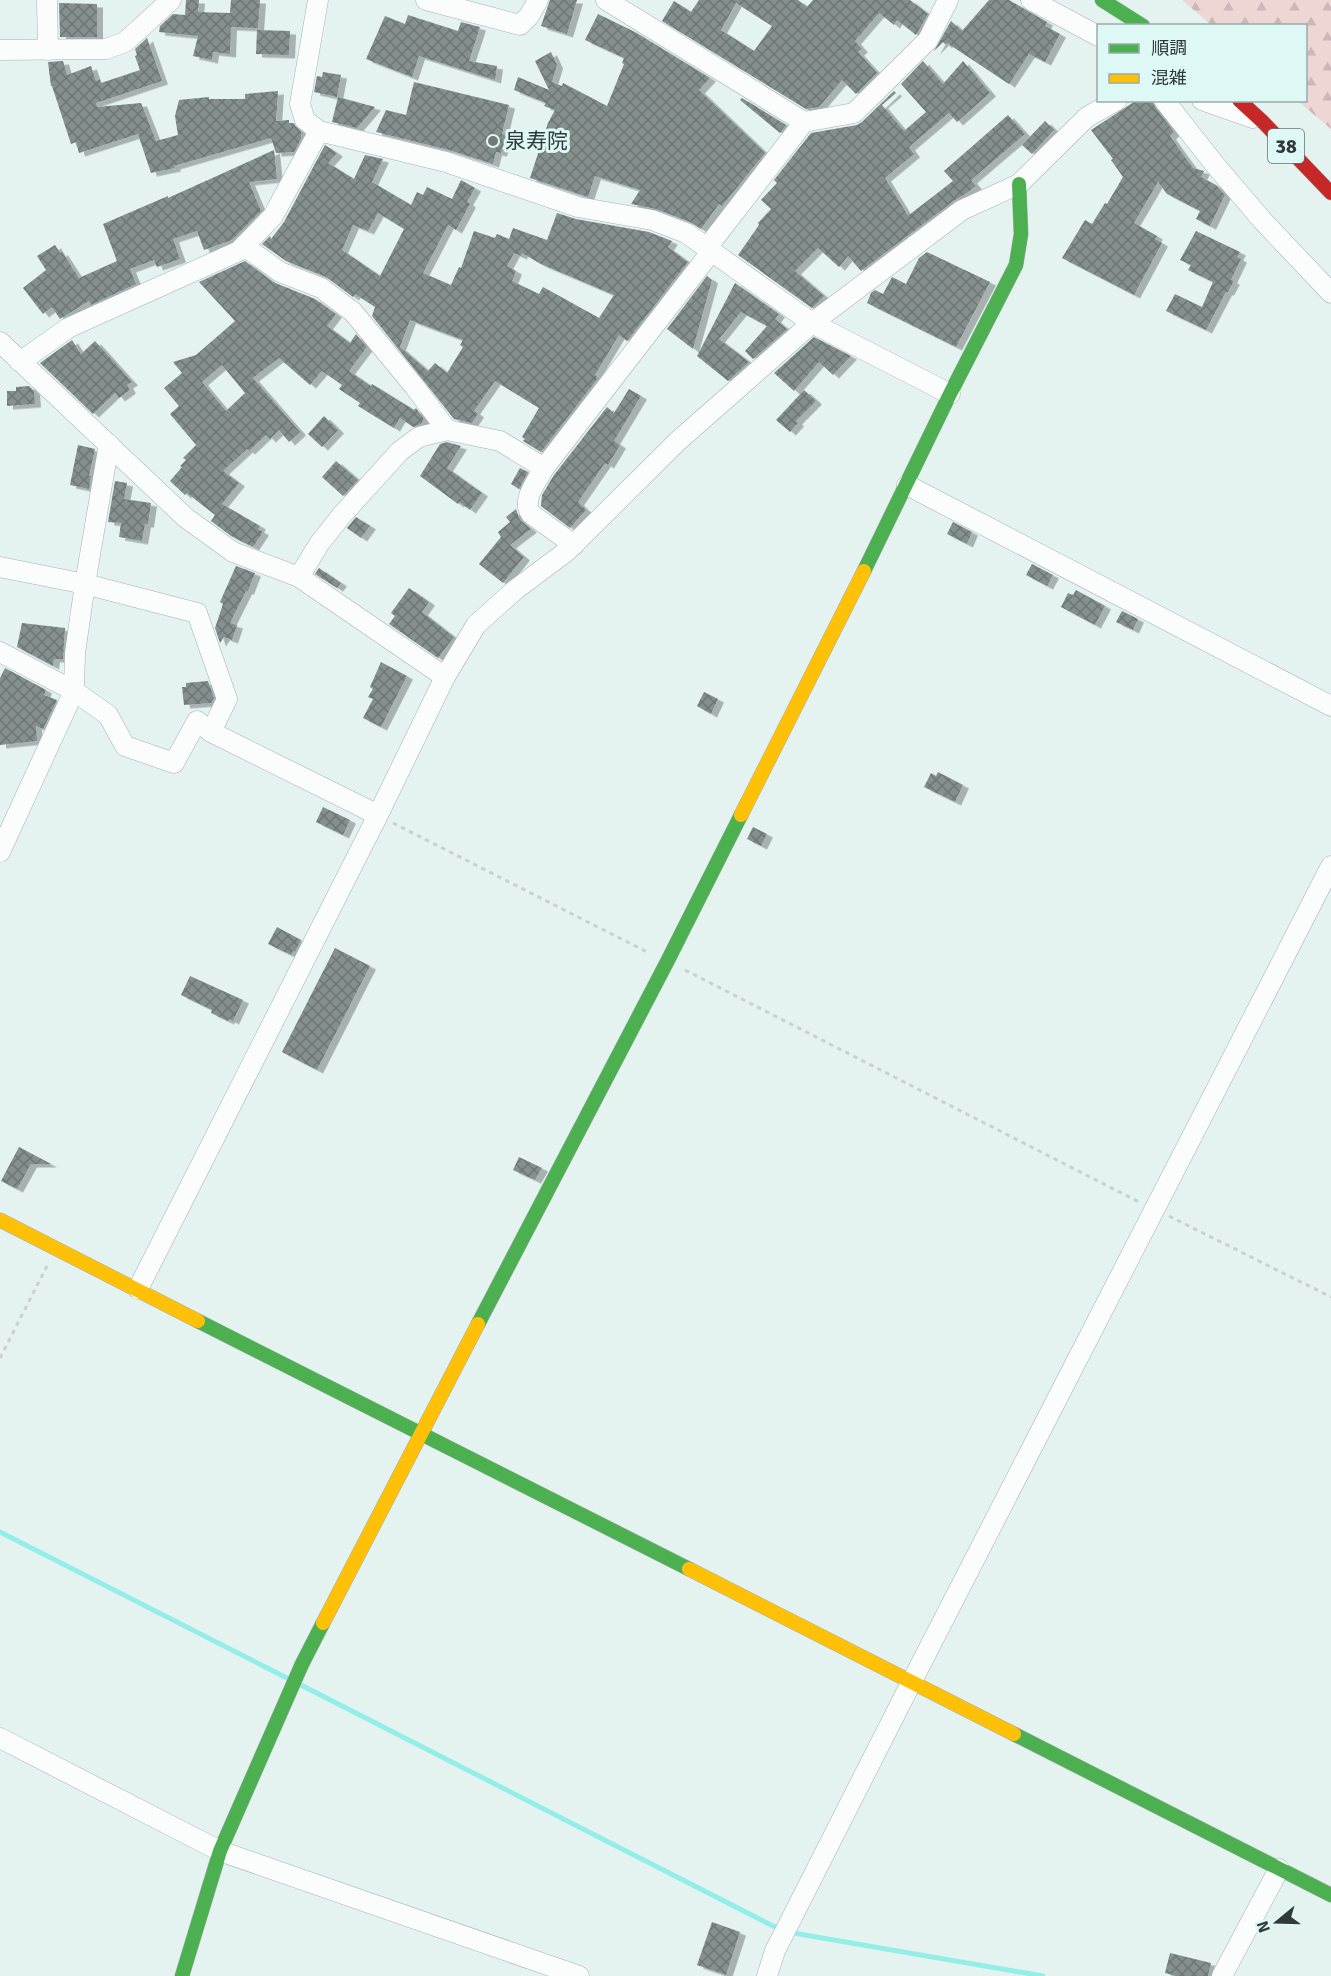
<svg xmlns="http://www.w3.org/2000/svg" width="1331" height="1976" viewBox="0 0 1331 1976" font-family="Signika,'Noto Sans JP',sans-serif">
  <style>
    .forest { fill: url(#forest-firs) }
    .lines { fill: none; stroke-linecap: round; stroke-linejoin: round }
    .stream { stroke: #94eee8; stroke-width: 5 }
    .building { fill: url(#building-cross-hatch); fill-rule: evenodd; filter: url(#shadow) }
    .street-casing { stroke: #a5b1af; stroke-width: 21 }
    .fast-casing { stroke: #a5b1af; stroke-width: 15 }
    .slow-casing { stroke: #a5b1af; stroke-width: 15 }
    .jam-casing { stroke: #a5b1af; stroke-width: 15 }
    .path { stroke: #cbd0d0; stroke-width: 3; stroke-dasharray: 4.5 4.5; stroke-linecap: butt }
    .street { stroke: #fbfdfd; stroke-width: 20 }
    .fast { stroke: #4caf50; stroke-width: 14 }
    .slow { stroke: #ffc107; stroke-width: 14 }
    .jam { stroke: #c62828; stroke-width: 14 }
    .poi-dot { fill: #6f7a7a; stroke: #def8f5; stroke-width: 2 }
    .labels { text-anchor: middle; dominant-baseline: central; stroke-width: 6; stroke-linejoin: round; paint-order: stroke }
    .shield { fill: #def8f5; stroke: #647372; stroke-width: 1.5 }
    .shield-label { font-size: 20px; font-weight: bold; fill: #303a3a }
    .poi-label { font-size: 21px; fill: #303a3a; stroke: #def8f5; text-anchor: start }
  </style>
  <defs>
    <pattern id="forest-firs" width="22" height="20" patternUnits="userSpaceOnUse" patternTransform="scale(1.5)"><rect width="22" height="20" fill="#eed6d5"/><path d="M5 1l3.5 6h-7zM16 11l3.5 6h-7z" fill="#ccb8b8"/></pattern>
    <pattern id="building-cross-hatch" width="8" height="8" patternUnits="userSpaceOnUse" patternTransform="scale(1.5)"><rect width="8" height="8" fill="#858f8e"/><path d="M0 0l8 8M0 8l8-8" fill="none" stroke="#6d7675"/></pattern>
    <filter id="shadow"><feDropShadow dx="6" dy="3.5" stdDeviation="0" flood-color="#0004"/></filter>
  </defs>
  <rect width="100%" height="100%" fill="#e4f2f0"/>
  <!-- forest -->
  <path class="forest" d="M1182,0H1331V129L1298,101L1306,100V26L1211,25Z"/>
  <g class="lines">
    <!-- stream -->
    <g class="stream">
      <path d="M0,1532L287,1678"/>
      <path d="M301,1685L773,1926L799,1934L1043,1976"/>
    </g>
  </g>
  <!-- building -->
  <g class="building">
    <path d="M186,0H199L198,12L230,13L231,0H260L258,28L231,27L230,54L213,52L212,60L193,56L198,36L159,32L160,26L173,14L185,15Z"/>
    <path d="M550,0H577L567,34L541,26Z"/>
    <path d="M699,0H798L807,7L813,0H910L928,14L916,35L897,20L894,25L879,13L855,41L862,49L858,52L877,73L856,94L842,80L819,107L806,109L662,21L674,1L691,12ZM736,3L772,26L754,51L721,30Z"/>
    <path d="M989,0H1009L1047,22L1045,26L1060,34L1045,62L1029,54L1009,84L947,43L946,45L943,42L934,51L951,21L962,31Z"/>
    <path d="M59,3L97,4V37H60Z"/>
    <path d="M598,14L635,32L710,78L699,90L765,153L722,206L719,204L701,229L690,222L656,209L631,204L640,190L595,176L588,197L530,178L548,123L555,110L544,106L546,103L514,90L518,77L549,90L535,61L551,52L557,65L552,82L562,86L563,83L607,106L624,64L622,63L624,58L585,40Z"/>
    <path d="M408,15L458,31L461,22L480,27L469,61L497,66L495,80L419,56L412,77L366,59L385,16L405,24Z"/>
    <path d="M257,30L290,31L289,55L256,54Z"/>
    <path d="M147,38L162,81L96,103L97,107L141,103L156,141L178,135L175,116L179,100L209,97V99H245V94L278,91L276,121L289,120V123H293L301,132V139L294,152L276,153L271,138L174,166L175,168L151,173L138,134L79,153L76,142L71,144L52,86H51L48,62L63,61L67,75L91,66L96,81L100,79L101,83L140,70L135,56L137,55L135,49Z"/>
    <path d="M923,61L943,84L963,61L990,93L957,122L949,113L909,147L914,154L885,178L907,214L909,215L953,181L944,171L1008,115L1025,134L971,180L976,186L967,193L955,200L861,271L848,256L839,267L818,248L795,271L824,296L812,308L738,255L759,225L758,223L771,209L761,200L777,183L774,180L811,133L857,125L862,122L894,91L896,93L882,105L904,131L926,112L901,84Z"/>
    <path d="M323,72L341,75L337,97L314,92L317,76L322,77Z"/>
    <path d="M414,82L509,105L502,134L506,136L501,153L496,152L493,164L449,150L376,132L386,110L406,115Z"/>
    <path d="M338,97L375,107L357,128L332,122Z"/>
    <path d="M742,98L786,125L780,133L740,100Z"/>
    <path d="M1137,100H1152L1155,107L1174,132L1170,136L1182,153L1193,168L1204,171L1201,177L1216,185L1225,195L1210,226L1196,219L1200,211L1167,194L1158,182L1134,223L1157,236L1155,239L1162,243L1134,295L1062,258L1085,220L1092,224L1105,203L1107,204L1123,177L1111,160L1113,159L1091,130Z"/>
    <path d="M1045,121L1054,130L1032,154L1022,145Z"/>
    <path d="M325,145L337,153L328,163L354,179L365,155L383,159L372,182L411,205L417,192L423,195L427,187L452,199L461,180L475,188L467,202L470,204L456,230L448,225L423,273L451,285L459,267L461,268L474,231L495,238L497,234L509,239L513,228L547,240L557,213L576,219L649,232L672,241L668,247L688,262L627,341L619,335L595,375L598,378L541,452L523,441L525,439L522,437L539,408L495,381L474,411L478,414L472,423L454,419L372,316L375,307L355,294L353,297L326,277L286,261L262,244L270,236L271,239L284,222ZM378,213L404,229L380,276L342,250L353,225L368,231ZM514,253L521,256L522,253L541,264L614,295L599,318L543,287L539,294L512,281L516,271L507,266ZM410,320L463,340L460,345L463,347L447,373L435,363L428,371L400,347Z"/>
    <path d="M274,150L277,179L249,182L261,211L232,240L204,250L197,231L173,239L180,259L157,267L154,260L130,269L136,284L91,305L89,301L60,319L52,307L43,314L23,288L46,270L37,256L55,245L60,253L62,252L79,278L117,261L103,224L168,196V198Z"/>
    <path d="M1196,231L1240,252L1237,257L1241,259L1231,280L1234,281L1228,292H1226L1206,330L1166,311L1175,294L1202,307L1213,282L1188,270L1191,265L1180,260Z"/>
    <path d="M927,252L990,282L956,347L867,303L871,293L875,290L883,294L892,277L906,284L919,258Z"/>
    <path d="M245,261L273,282L315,299L336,314L327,326L350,343L356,334L367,347L349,371L371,386L372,384L414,410L416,408L424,419L421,424L413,427L400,418L394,428L358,406L360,403L339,389L342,385L322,371L310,385L279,358L253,378L300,432L289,442L279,430L270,439L266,435L249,451L247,449L223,471L239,483L222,504L260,526L258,529L263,532L253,547L231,536L211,521L215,515L187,493L185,495L170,481L182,467L180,466L186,460L183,458L196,445L170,414L179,406L164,388L182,373L173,362L196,355L235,321L199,282ZM222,365L245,393L226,411L202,382Z"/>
    <path d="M707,276L712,280L693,349L667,329Z"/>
    <path d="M735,283L779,314L775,319L787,329L753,359L745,351L767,326L741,312L719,339L749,362L728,381L697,356Z"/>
    <path d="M814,337L851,356L833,375L819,362L794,391L774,373Z"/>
    <path d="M72,340L81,354L95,341L132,382L127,385L130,390L119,398L115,393L93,414L40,363Z"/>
    <path d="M29,386L34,391L35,404L7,406V391H16V387Z"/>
    <path d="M629,389L641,396L614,441L620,445L608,465L605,463L578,502L586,510L570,528L541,506L542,495L554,475L607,407L614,413Z"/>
    <path d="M804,390L816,401L796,421L798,423L790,432L776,420Z"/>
    <path d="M324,416L338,430L322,447L308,434Z"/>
    <path d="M447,442L461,446L447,468L482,493L470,510L459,502L458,504L420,476L440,444Z"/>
    <path d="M78,445L95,449L89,476H91L89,489L70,485Z"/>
    <path d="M336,461L358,480L343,496L322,477Z"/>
    <path d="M520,468L528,472L519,489L511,484Z"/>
    <path d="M115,481L127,483L124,499L151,503L148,524H145L142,541L119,537L121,523L108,522Z"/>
    <path d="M516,509L520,520L531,529L510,545L524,557L503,583L479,564L501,537L498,532L510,522L506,517Z"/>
    <path d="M356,517L370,526L361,538L347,528Z"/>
    <path d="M953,522L972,532L967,544L947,534Z"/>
    <path d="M1032,564L1053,575L1047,586L1026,575Z"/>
    <path d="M236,566L255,573L248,591H246L230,623L237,625L232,640L224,637L220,643L215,628L223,604L220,602Z"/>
    <path d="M319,568L341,583L337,588L315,574Z"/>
    <path d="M409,588L429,602L422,612L454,637L438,658L389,624L395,616L391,613Z"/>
    <path d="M1076,590L1105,606L1095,625L1061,607L1068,593L1073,595Z"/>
    <path d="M1122,611L1138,619L1133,630L1116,622Z"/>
    <path d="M22,623L65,628L63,659H54L53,666L17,647Z"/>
    <path d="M381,662L407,676L381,727L363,718L373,699L368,697L373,689L370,687Z"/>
    <path d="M5,668L46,690L44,695L57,700L43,729L36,726L37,741L0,745V678Z"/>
    <path d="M208,681L214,698L211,703L184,705L182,687H186V683Z"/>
    <path d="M704,692L718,699L711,714L697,706Z"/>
    <path d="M938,772L963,785L955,802L924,787L931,773L936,776Z"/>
    <path d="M323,807L350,820L343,835L316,822Z"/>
    <path d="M753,827L767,834L761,846L747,839Z"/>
    <path d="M277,927L301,940L295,952L293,951L291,955L268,944Z"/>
    <path d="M335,948L370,966L317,1070L282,1052Z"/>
    <path d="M190,976L243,1000L233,1021L229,1019L228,1021L211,1013L212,1010L181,995Z"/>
    <path d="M19,1147L51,1164H31L17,1189L1,1181Z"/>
    <path d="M519,1157L542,1168L535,1180L513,1170Z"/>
    <path d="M712,1922L740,1932L726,1975L697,1965Z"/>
    <path d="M1170,1953L1211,1963L1208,1976H1176L1165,1973Z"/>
  </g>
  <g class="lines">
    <defs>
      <g id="street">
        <path d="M47,0L48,50"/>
        <path d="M318,0L300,104L305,120L319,131L446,162L578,207L652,220L686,233L812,323L950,394"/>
        <path d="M426,0L520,25L529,16L538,0"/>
        <path d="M606,0L804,122"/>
        <path d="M1031,0L1098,36"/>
        <path d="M0,50L106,49L125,42L171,0"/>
        <path d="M1164,100L1216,166L1262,220L1331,293"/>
        <path d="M1202,100L1253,118"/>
        <path d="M244,246L280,272L321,288L353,312L414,386L447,430"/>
        <path d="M706,249L804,122L854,113L928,40L948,0"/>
        <path d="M0,342L186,518L233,552L299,577L445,677"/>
        <path d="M20,362L68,328L239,251L273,216L319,131"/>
        <path d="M544,468C537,481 521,500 531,514L574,545"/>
        <path d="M907,485L1331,706"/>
        <path d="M0,567L85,584L197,613L227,699L211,732"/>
        <path d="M299,577L319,544L342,515L400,451L419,437L447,430L500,441L544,468L711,252"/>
        <path d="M0,652L74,691L108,715L125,746L174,763L197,721L211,732L378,815"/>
        <path d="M0,852L74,691L75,653L85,584L109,444"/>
        <path d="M138,1289L378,815L445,677L476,625L515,590L567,551L678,441L812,323L962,210L1019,184L1087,117L1117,100"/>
        <path d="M0,1738L220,1851L579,1976"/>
        <path d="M767,1976L775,1951L911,1683L1331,866"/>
        <path d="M1222,1976L1279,1869"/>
      </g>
      <g id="fast">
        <path d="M1102,0L1143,26"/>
        <path d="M864,571L950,394L1016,265L1021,234L1019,184"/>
        <path d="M198,1321L689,1569"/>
        <path d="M478,1324L667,962L741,815"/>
        <path d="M1014,1734L1331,1895"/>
        <path d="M182,1976L220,1851L302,1664L323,1623"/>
      </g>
      <g id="slow">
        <path d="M741,815L864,571"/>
        <path d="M0,1220L198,1321"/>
        <path d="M689,1569L1014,1734"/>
        <path d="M323,1623L478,1324"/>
      </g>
      <path id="jam" d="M1239,100L1263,122L1331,193"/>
    </defs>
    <!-- street casing -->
    <use href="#street" class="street-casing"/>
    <!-- fast casing -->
    <use href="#fast" class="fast-casing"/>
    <!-- slow casing -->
    <use href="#slow" class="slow-casing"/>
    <!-- jam casing -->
    <use href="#jam" class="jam-casing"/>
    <!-- path -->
    <g class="path">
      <path d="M393,823L649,953"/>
      <path d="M685,970L1139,1202"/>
      <path d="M1169,1216L1331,1297"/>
      <path d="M0,1358L47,1266"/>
    </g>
    <!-- street -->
    <use href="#street" class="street"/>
    <!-- fast -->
    <use href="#fast" class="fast"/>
    <!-- slow -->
    <use href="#slow" class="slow"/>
    <!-- jam -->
    <use href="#jam" class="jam"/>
  </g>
  <!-- markers -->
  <circle class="poi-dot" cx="493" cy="141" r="6"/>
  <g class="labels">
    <!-- shield labels -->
    <rect class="shield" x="1268" y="129" width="36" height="34" rx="4.5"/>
    <g class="shield-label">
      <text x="1286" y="146">38</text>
    </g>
    <!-- poi labels -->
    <g class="poi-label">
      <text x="505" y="141">泉寿院</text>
    </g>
  </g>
  <!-- legend -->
  <rect x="1097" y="24" width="210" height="78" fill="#def8f5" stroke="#98acaa" stroke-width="1.5"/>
  <rect x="1109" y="44" width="30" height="9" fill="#4caf50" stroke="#98acaa" stroke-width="1.5"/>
  <text x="1151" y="54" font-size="18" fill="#303a3a">順調</text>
  <rect x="1109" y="74" width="30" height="9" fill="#ffc107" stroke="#98acaa" stroke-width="1.5"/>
  <text x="1151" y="84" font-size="18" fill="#303a3a">混雑</text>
  <!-- north arrow -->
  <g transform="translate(1277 1922) rotate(251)" stroke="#def8f5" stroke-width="4.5" paint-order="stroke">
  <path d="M0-4.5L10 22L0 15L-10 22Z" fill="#303a3a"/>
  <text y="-9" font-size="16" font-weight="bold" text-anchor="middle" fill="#303a3a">N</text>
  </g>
</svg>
